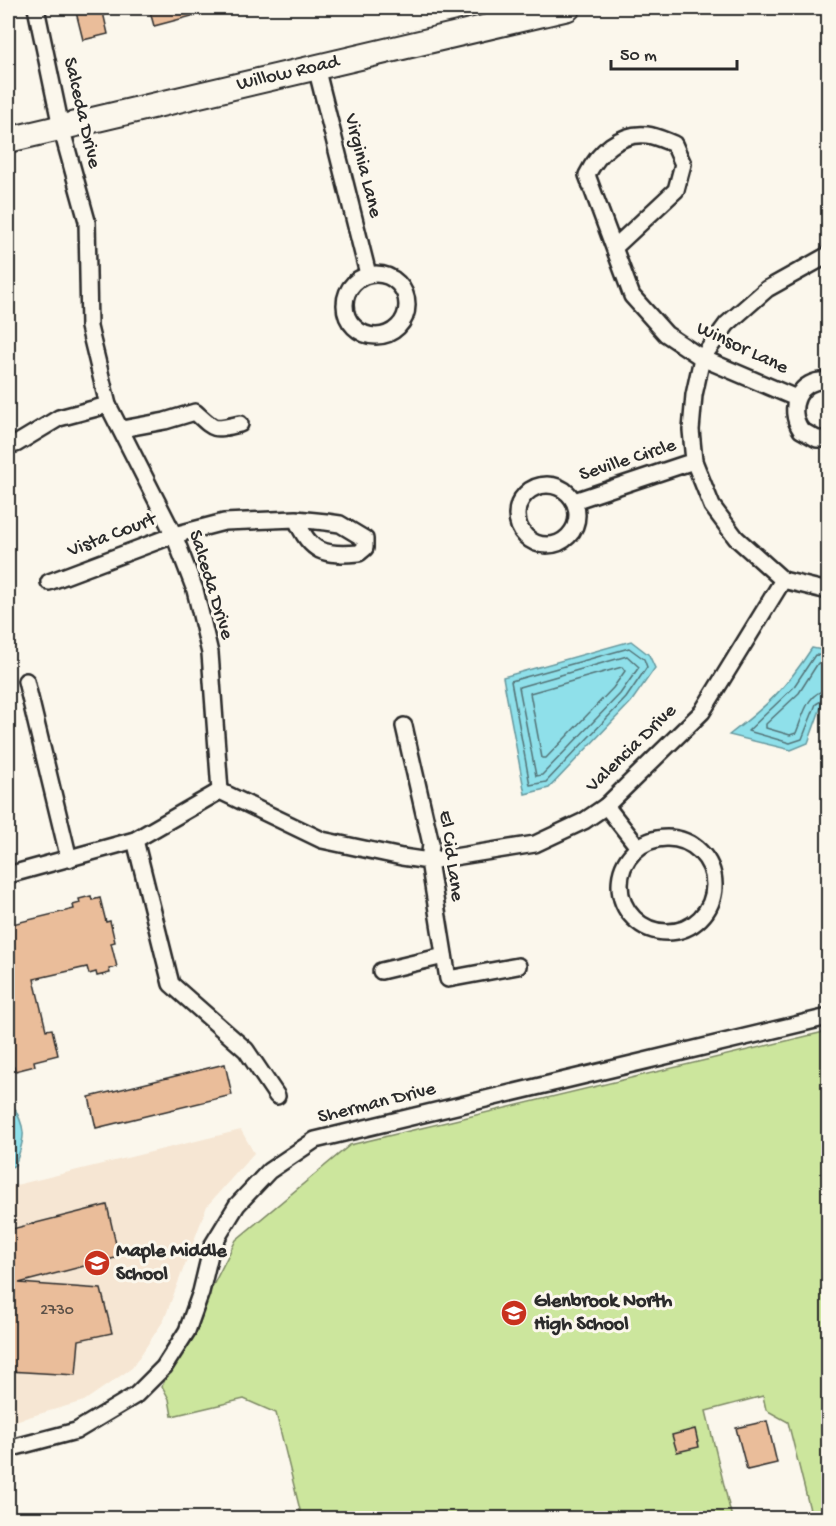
<svg xmlns="http://www.w3.org/2000/svg" width="836" height="1526" viewBox="0 0 836 1526" font-family="'Gochi Hand',sans-serif">
  <style>
    .built { fill: #f6e6d3 }
    .green { fill: #cce69d; stroke: #7c8864; stroke-width: 1.5 }
    .water { fill: #8fe0ea; stroke: #67989e; stroke-width: 1.5 }
    .lines { fill: none; stroke-linecap: round; stroke-linejoin: round }
    .shore { stroke: #537377; stroke-width: 1.5 }
    .building { fill: #eabd9a; stroke: #2b2b2b; stroke-width: 1.5 }
    .minor-casing { stroke: #2b2b2b; stroke-width: 20 }
    .primary-casing { stroke: #2b2b2b; stroke-width: 28 }
    .minor { stroke: #fbf7ec; stroke-width: 15 }
    .primary { stroke: #fbf7ec; stroke-width: 24 }
    .labels { text-anchor: middle; dominant-baseline: central; stroke-width: 6; stroke-linejoin: round; paint-order: stroke }
    .number-label { font-size: 16px; fill: #5b5047 }
    .street-label { font-size: 20px; fill: #2b2b2b; stroke: #fbf7ec }
    .poi-label { font-size: 20px; font-weight: bold; fill: #2b2b2b; stroke: #fbf7ec; text-anchor: start }
  </style>
  <rect width="100%" height="100%" fill="#fbf7ec"/>
  <filter id="ink" filterUnits="userSpaceOnUse"><feTurbulence type="fractalNoise" baseFrequency=".0167" numOctaves="2"/><feDisplacementMap in="SourceGraphic" scale="12" xChannelSelector="R" yChannelSelector="G"/><feConvolveMatrix kernelMatrix="1 2 1 2 8 2 1 2 1" color-interpolation-filters="sRGB"/></filter>
  <g filter="url(#ink)">
    <!-- built -->
    <path class="built" d="M241,1130L254,1153L207,1206L164,1320L132,1368L84,1401L8,1423V1187Z"/>
    <!-- green -->
    <path class="green" d="M828,1031V1518H812L788,1422L766,1410L763,1396L706,1411L732,1518H302L276,1413L244,1399L172,1416L169,1399L162,1386L236,1240L350,1145Z"/>
    <!-- water -->
    <g class="water">
      <path d="M631,641L649,655L655,668L631,702L549,788L525,794L503,677Z"/>
      <path d="M812,648L828,651V701L821,707L808,743L791,750L729,735C767,706 786,688 812,648Z"/>
      <path d="M11,1102C27,1129 26,1136 15,1165L8,1169V1103Z"/>
    </g>
    <g class="lines">
      <!-- shore -->
      <g class="shore">
        <path d="M629,648L644,659L647,667L626,698L546,782L530,785L511,681Z"/>
        <path d="M627,656L639,667L620,694L542,775L536,776L519,687Z"/>
        <path d="M828,656L815,655L793,688L748,731L790,743L802,739L816,704L828,697"/>
        <path d="M828,663H818L799,693L766,724V728L790,735L796,733C803,717 807,691 828,690"/>
        <path d="M622,667L625,671L613,688L546,758H542L530,693Z"/>
      </g>
    </g>
    <!-- building -->
    <g class="building">
      <path d="M75,8H102L108,34L83,40Z"/>
      <path d="M149,8H207V12L154,26Z"/>
      <path d="M91,896L92,900L100,898L106,922L110,921L115,942L111,943L117,967L109,969L110,973L97,976L96,972L89,974L87,967L34,979L46,1030L52,1029L58,1055L34,1061L35,1066L15,1071L14,1067L8,1068V925L74,909L73,905L80,903L79,899Z"/>
      <path d="M225,1064L232,1095L96,1128L89,1097Z"/>
      <path d="M107,1205L119,1257L19,1283L101,1289L112,1333L79,1340L76,1375L8,1371V1230Z"/>
      <path d="M767,1421L777,1463L747,1470L736,1428Z"/>
      <path d="M695,1429L699,1447L677,1452L672,1435Z"/>
    </g>
    <g class="lines">
      <defs>
        <g id="minor">
          <path d="M36,8L61,127L87,221L89,327L108,405L174,535L195,590L210,653L220,791"/>
          <path d="M316,67L368,274"/>
          <path d="M615,247L676,190L683,164L674,144C666,141 656,136 647,135C620,132 598,153 587,175L632,296L666,334L702,358L796,398"/>
          <path d="M828,255L767,289L727,324L702,358L694,395L691,430L694,461L712,506L736,538L783,580L828,591"/>
          <circle cx="376" cy="305" r="31"/>
          <path d="M828,381C799,378 786,408 801,430L817,439H828"/>
          <path d="M122,429L165,421L195,412C216,431 212,430 240,424"/>
          <path d="M16,444L59,418L108,405"/>
          <circle cx="547" cy="515" r="30"/>
          <path d="M574,501L694,461"/>
          <path d="M49,582L174,535L224,522L296,519L326,522L340,524L365,539V548L359,553C324,556 310,553 296,519"/>
          <path d="M26,681L69,859"/>
          <path d="M404,726L431,844L429,861L448,979L518,966"/>
          <path d="M606,806L638,847"/>
          <circle cx="667" cy="885" r="47"/>
          <path d="M135,840L171,984L246,1050L277,1096"/>
          <path d="M8,875L135,840L220,791L322,840L402,857L429,861L535,844L584,821L606,806L702,712L783,580"/>
          <path d="M381,971L444,956"/>
          <path d="M8,1449L76,1431L136,1395L164,1367L187,1331L201,1292L212,1246L237,1205L269,1171L315,1140L828,1017"/>
        </g>
        <path id="primary" d="M8,140L568,8"/>
      </defs>
      <!-- minor casing -->
      <use href="#minor" class="minor-casing"/>
      <!-- primary casing -->
      <use href="#primary" class="primary-casing"/>
      <!-- minor -->
      <use href="#minor" class="minor"/>
      <!-- primary -->
      <use href="#primary" class="primary"/>
    </g>
  </g>
  <!-- icons -->
  <defs>
    <symbol id="school-disc" viewBox="-11 -11 22 22"><circle r="9.5" fill="#c8321e" stroke="#fbf7ec"/><path d="M0-5L7-2L0 1L-7-2ZM-4 1L0 2.5L4 1V4Q0 6-4 4Z" fill="#fff"/></symbol>
  </defs>
  <g fill-rule="evenodd">
    <use href="#school-disc" x="82" y="1248" width="30" height="30"/>
    <use href="#school-disc" x="499" y="1298" width="30" height="30"/>
  </g>
  <g class="labels">
    <!-- number labels -->
    <g class="number-label">
      <text x="57" y="1311">2730</text>
    </g>
    <!-- street labels -->
    <g class="street-label">
      <text transform="translate(288 74) rotate(-13)">Willow Road</text>
      <text transform="translate(81 113) rotate(77)">Salceda Drive</text>
      <text transform="translate(362 166) rotate(76)">Virginia Lane</text>
      <text transform="translate(742 349) rotate(25)">Winsor Lane</text>
      <text transform="translate(628 461) rotate(-18)">Seville Circle</text>
      <text transform="translate(112 536) rotate(-21)">Vista Court</text>
      <text transform="translate(210 585) rotate(73)">Salceda Drive</text>
      <text transform="translate(632 749) rotate(-44)">Valencia Drive</text>
      <text transform="translate(450 856) rotate(82)">El Cid Lane</text>
      <text transform="translate(377 1104) rotate(-14)">Sherman Drive</text>
    </g>
    <!-- poi labels -->
    <g class="poi-label">
      <text x="116" y="1252">Maple Middle<tspan x="116" dy="23">School</tspan></text>
      <text x="534" y="1302">Glenbrook North<tspan x="534" dy="23">High School</tspan></text>
    </g>
  </g>
  <!-- margin -->
  <rect width="836" height="1526" fill="none" stroke="#fbf7ec" stroke-width="30"/>
  <rect x="15" y="15" width="806" height="1496" fill="none" stroke="#2b2b2b" stroke-width="2" filter="url(#ink)"/>
  <!-- scale -->
  <path d="M611 60v9h126v-9" fill="none" stroke="#2b2b2b" stroke-width="3"/>
  <text x="620" y="60" font-size="18" fill="#2b2b2b" stroke="#fbf7ec" stroke-width="4.5" paint-order="stroke">50 m</text>
</svg>
